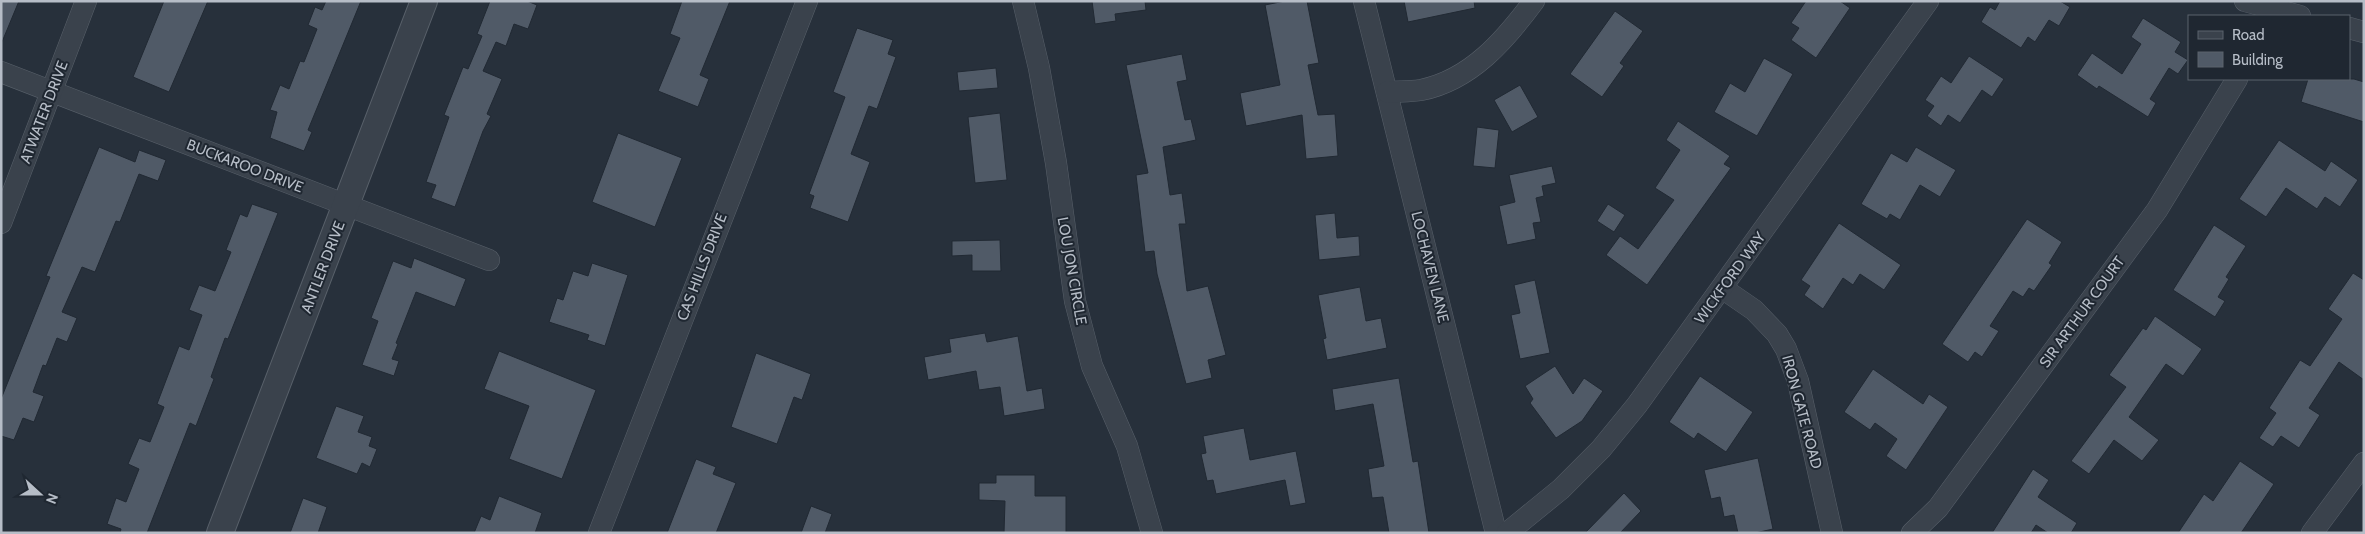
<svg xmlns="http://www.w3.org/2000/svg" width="2365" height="534" viewBox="0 0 2365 534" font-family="Cabin,sans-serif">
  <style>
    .building { fill: #505a67; stroke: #212933 }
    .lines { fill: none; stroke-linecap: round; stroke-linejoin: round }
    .minor-casing { stroke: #58606a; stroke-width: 22 }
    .tertiary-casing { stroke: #58606a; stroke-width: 28 }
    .minor { stroke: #3a424c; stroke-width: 21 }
    .tertiary { stroke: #3a424c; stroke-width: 26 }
    .labels { text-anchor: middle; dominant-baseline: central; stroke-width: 4; stroke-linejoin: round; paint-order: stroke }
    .street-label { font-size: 15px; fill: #b6bdc7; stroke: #1f2731 }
  </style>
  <rect width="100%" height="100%" fill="#27303b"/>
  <!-- building -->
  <g class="building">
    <path d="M1,1H19L2,42H1Z"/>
    <path d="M164,1H208L169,92L133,77Z"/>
    <path d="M326,1H361L308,130L312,132L304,151L270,138L277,112L270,110L280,85L289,89L300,61L304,62L317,29L308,25L315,7L322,10Z"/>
    <path d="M490,1H527L537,5L528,29L514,24L506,46L496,42L483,71L502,79L487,114L491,116L483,131L455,207L431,198L436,185L426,182L449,117L444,115L463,67L468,69L482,36L477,34Z"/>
    <path d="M682,1H730L700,75L709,79L698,107L658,91L680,38L670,34Z"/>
    <path d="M1092,1H1145L1146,10L1115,14L1116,21L1095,24Z"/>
    <path d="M1285,1H1307L1319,63L1308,65L1318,115L1335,114L1338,156L1306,159L1302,115L1246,126L1240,93L1280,85L1265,5Z"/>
    <path d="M1404,1H1474L1475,8L1408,22Z"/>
    <path d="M1806,1H1840L1850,8L1816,58L1791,40L1799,28L1791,23Z"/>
    <path d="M2000,1H2060L2070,7L2059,26L2049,20L2035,42L2028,37L2021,48L1981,22L1990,7L1995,10Z"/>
    <path d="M1615,11L1643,31L1620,63L1624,66L1602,97L1570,74Z"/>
    <path d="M2143,18L2181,42L2175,52L2188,60L2178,74L2169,68L2150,99L2156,103L2148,117L2099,86L2097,89L2077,75L2092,53L2122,74L2141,44L2131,37Z"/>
    <path d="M857,28L893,40L888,54L896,57L877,109L869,106L851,154L870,162L848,222L810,208L814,196L809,194L845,97L833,92Z"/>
    <path d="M1182,54L1187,80L1177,82L1185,120L1191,119L1196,140L1163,147L1170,195L1182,193L1186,224H1179L1187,291L1208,286L1226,355L1208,360L1212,378L1186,384L1157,274L1154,251L1145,252L1136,175L1148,173L1126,65Z"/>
    <path d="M1969,56L2004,79L1992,97L1982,90L1960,123L1948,115L1941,126L1927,116L1934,106L1925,100L1941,76L1951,83Z"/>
    <path d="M1764,58L1793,74L1757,136L1714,112L1730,83L1745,92Z"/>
    <path d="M996,68L998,88L959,91L957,72Z"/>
    <path d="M2308,79H2354L2364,82V122L2301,102Z"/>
    <path d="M1520,85L1538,117L1512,132L1494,100Z"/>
    <path d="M1000,113L1007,180L975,183L968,117Z"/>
    <path d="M1678,121L1730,156L1724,164L1731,168L1647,285L1606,255L1620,236L1638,249L1674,200L1655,188L1680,150L1666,140Z"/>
    <path d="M1477,127L1499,130L1495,168L1473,166Z"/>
    <path d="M618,133L682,158L655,227L592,202Z"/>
    <path d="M2279,140L2325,171L2331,161L2358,180L2340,207L2325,197L2317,209L2286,188L2266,217L2239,199Z"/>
    <path d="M99,147L135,162L139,150L166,160L158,181L139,174L120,222L116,221L95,272L82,267L62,312L77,318L67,342L57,338L46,366L43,365L33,392L44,396L34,422L23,418L14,440L1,436V399L50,277L46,276Z"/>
    <path d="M1916,147L1956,170L1940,197L1920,185L1900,220L1890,214L1887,219L1861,204L1891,153L1907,162Z"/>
    <path d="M1552,166L1556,183L1542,186L1544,196L1536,198L1541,222L1533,223L1536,239L1507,245L1499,206L1515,202L1509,175Z"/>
    <path d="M252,204L278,213L228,339L225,338L211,377L214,379L196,426L190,423L147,533H120L121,529L107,524L116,498L126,502L139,469L128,464L139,438L150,442L164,407L157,404L179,346L189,350L202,315L189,310L199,285L215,291L231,252L226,250L240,214L247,217Z"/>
    <path d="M1608,204L1625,215L1614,232L1597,221Z"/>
    <path d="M1335,213L1337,238L1359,236L1360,256L1319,260L1315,215Z"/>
    <path d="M2027,219L2062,242L2049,263L2052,265L2034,291L2029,288L2023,297L2013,291L1990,326L1999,331L1982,357L1975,352L1968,362L1942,344Z"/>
    <path d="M1839,223L1901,265L1884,290L1860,274L1853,285L1843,278L1823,309L1804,295L1810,286L1801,280Z"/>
    <path d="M2214,225L2246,246L2226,277L2229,279L2218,297L2225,301L2215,317L2173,290Z"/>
    <path d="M1000,240L1001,271H972V255L952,256V241Z"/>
    <path d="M414,258L466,279L455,307L416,292L396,343L398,344L392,359L399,361L394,376L362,365L378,321L371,318L393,261L411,268Z"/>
    <path d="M592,263L628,275L605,346L587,340L589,335L549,322L557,298L563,300L573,271L588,276Z"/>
    <path d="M2353,273L2364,280V380L2339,362L2309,408L2320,415L2299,448L2281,436L2273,447L2259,438L2276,413L2269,408L2300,360L2310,366L2342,319L2328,309Z"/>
    <path d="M1535,280L1550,353L1520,359L1511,315L1520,313L1514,285Z"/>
    <path d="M1360,287L1366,321L1381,318L1387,348L1327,360L1323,339L1326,338L1318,295Z"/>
    <path d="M2155,316L2202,349L2183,376L2166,364L2129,417L2159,440L2142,461L2114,440L2089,474L2071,461L2126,387L2109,375L2143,328L2146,330Z"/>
    <path d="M985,333L987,342L1018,336L1027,391L1042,388L1045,409L1004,416L1000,387L979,390L976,371L928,380L924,357L951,352L949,339Z"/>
    <path d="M499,351L596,390L562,479L509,459L529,406L484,389Z"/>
    <path d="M756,353L811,374L802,400L794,397L777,444L731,427Z"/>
    <path d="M1555,366L1573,394L1584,378L1603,391L1582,421L1556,438L1530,403L1533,399L1525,386Z"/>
    <path d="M1873,369L1923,404L1929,394L1948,407L1906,470L1886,456L1897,439L1875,423L1870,430L1844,412Z"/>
    <path d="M1700,376L1753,412L1726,452L1698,433L1694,439L1669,422Z"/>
    <path d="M1399,378L1413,462L1418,461L1429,533H1389L1383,497L1372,498L1368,469L1384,466L1373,404L1335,411L1332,389Z"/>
    <path d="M336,406L364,416L358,432L372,437L369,446L377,449L370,467L362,463L357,474L316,458Z"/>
    <path d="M1244,428L1250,460L1296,451L1306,503L1290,506L1285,480L1216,494L1213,480L1207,481L1201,454L1206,453L1203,436Z"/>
    <path d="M1758,458L1773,529L1755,533H1738L1734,515L1724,517L1720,497L1711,499L1704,470Z"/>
    <path d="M696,459L716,467L713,474L736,483L716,533H667Z"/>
    <path d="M2240,461L2274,484L2241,533H2178L2204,494L2213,501Z"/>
    <path d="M2033,469L2049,480L2038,497L2077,523L2071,533H2048L2036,525L2031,533H1992Z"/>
    <path d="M996,475H1035V496H1066V533H1004L1005,501L979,500V483H996Z"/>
    <path d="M1624,493L1641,511L1620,533H1585Z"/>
    <path d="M499,496L542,513L535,533H474L481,516L490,520Z"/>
    <path d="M303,498L327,507L318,533H290Z"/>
    <path d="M811,506L832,514L825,533H801Z"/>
  </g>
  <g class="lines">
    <defs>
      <g id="minor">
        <path d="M1023,1L1039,68L1056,163L1075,301L1092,366L1127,446L1152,533"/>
        <path d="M1364,1L1496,533"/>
        <path d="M2245,1L2300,16"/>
        <path d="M2349,28L2364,32"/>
        <path d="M1,72L489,260"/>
        <path d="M1387,92C1398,91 1410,92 1421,90C1471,80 1505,40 1534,1"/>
        <path d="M1,223L86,1"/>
        <path d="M1722,288L1754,310L1777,334L1786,349L1798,381L1832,533"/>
        <path d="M599,533L807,1"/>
        <path d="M1507,533L1561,489L1601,449L1637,405L1928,1"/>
        <path d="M1912,533L1938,508L2157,210L2237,79"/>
        <path d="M2312,533L2364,463"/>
      </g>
      <path id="tertiary" d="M220,533L424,1"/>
    </defs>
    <!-- minor casing -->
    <use href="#minor" class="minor-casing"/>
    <!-- tertiary casing -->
    <use href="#tertiary" class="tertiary-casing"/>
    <!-- minor -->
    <use href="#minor" class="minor"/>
    <!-- tertiary -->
    <use href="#tertiary" class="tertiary"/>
  </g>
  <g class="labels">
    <!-- street labels -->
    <g class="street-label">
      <text transform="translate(44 112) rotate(-69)">ATWATER DRIVE</text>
      <text transform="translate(245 166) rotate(21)">BUCKAROO DRIVE</text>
      <text transform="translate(323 267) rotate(-69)">ANTLER DRIVE</text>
      <text transform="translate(702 267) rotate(-69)">CAS HILLS DRIVE</text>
      <text transform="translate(1430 267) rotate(76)">LOCHAVEN LANE</text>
      <text transform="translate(1072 271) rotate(80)">LOU JON CIRCLE</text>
      <text transform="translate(1730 278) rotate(-54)">WICKFORD WAY</text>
      <text transform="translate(2082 312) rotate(-54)">SIR ARTHUR COURT</text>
      <text transform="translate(1802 412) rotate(75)">IRON GATE ROAD</text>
    </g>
  </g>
  <!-- border -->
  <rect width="2365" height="534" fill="none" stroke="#b6bdc7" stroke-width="5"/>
  <!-- legend -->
  <rect x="2188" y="15" width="162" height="65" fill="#1f2731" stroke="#5b636d"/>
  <rect x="2198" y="31" width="25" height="8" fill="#3a424c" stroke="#5b636d"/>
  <text x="2232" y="40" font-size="15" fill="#b6bdc7">Road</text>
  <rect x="2198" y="52" width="25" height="15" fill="#505a67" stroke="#5b636d"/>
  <text x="2232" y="65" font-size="15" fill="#b6bdc7">Building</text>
  <!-- north arrow -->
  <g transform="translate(40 494) rotate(111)" stroke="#1f2731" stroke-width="4" paint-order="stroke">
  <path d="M0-4L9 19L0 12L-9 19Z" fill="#b6bdc7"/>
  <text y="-8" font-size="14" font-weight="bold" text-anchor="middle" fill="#b6bdc7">N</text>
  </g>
</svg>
